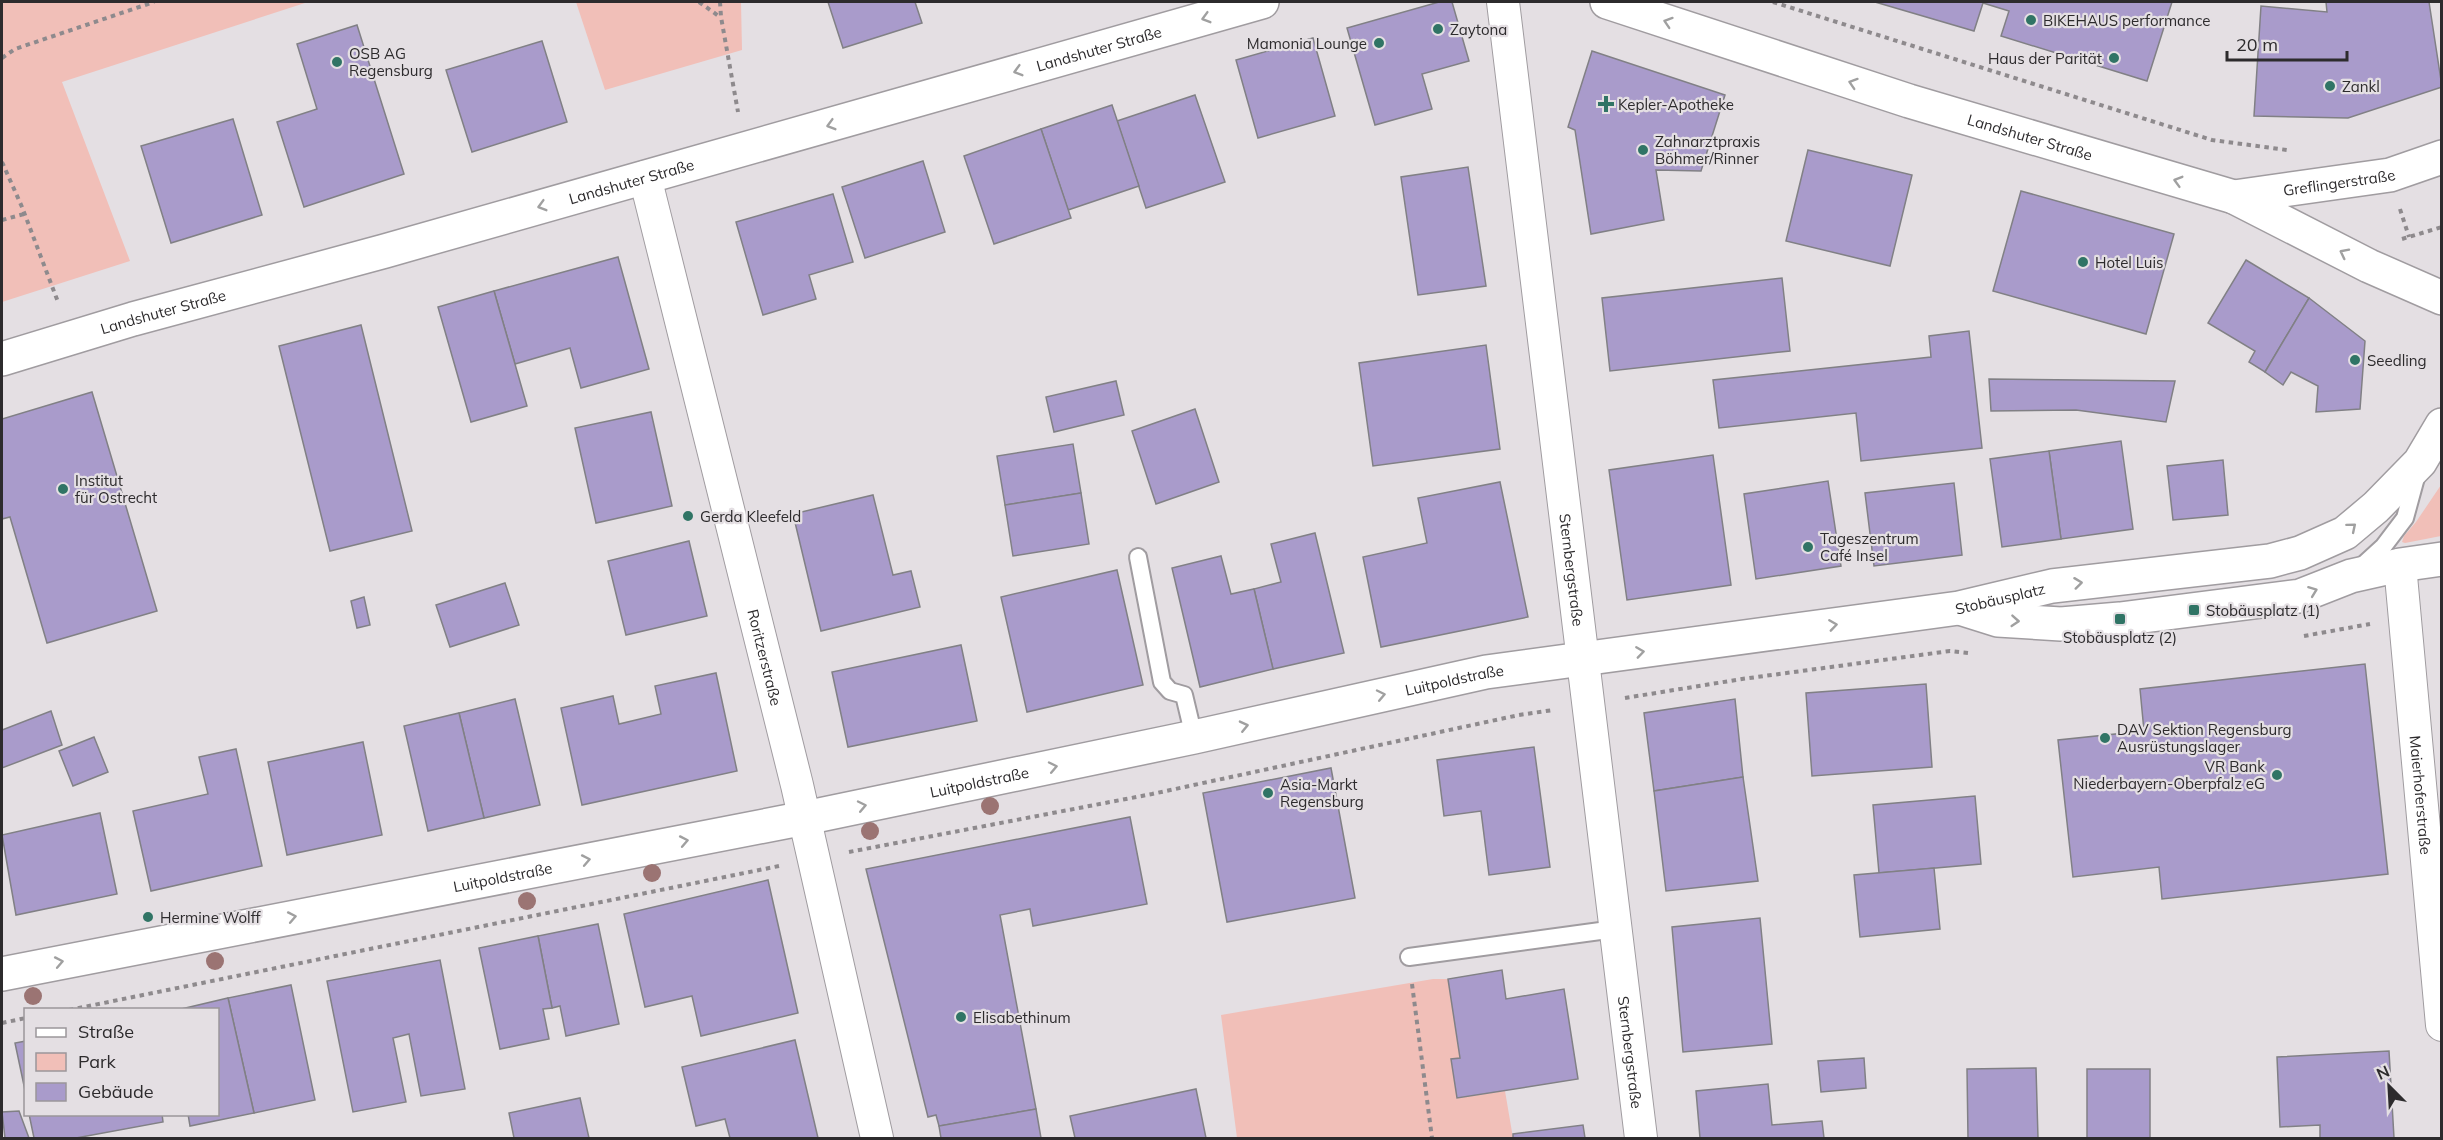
<svg xmlns="http://www.w3.org/2000/svg" width="2443" height="1140" viewBox="0 0 2443 1140" font-family="Mulish,sans-serif">
  <style>
    .green { fill: #f1bfb8 }
    .building { fill: #a99bcb; stroke: #818085; stroke-width: 1.5 }
    .lines { fill: none; stroke-linecap: round; stroke-linejoin: round }
    .lane-casing { stroke: #a09ca0; stroke-width: 20 }
    .street-casing { stroke: #a09ca0; stroke-width: 34 }
    .secondary-casing { stroke: #a09ca0; stroke-width: 36 }
    .path { stroke: #8e8a8d; stroke-width: 4; stroke-dasharray: 4.5 4.5; stroke-linecap: butt }
    .lane { stroke: #fff; stroke-width: 16 }
    .street { stroke: #fff; stroke-width: 32 }
    .secondary { stroke: #fff; stroke-width: 33 }
    .tree { fill: #9b7473 }
    .oneway { stroke: #a0a0a0 }
    .poi-dot { fill: #307465; stroke: #e4dfe3; stroke-width: 2 }
    .labels { text-anchor: middle; dominant-baseline: central; stroke-width: 4.5; stroke-linejoin: round; paint-order: stroke }
    .poi-label { font-size: 15px; fill: #2d2b2d; stroke: #e4dfe3; text-anchor: start }
    .street-label { font-size: 15px; fill: #2d2b2d; stroke: #e4dfe3 }
  </style>
  <rect width="100%" height="100%" fill="#e4dfe3"/>
  <!-- green -->
  <g class="green">
    <path d="M2,2H308L62,82L130,261L2,302Z"/>
    <path d="M576,2H741L742,50L605,90Z"/>
    <path d="M2441,485V536L2405,543L2402,542L2404,536L2416,522Z"/>
    <path d="M1433,979H1448L1460,1058L1451,1060L1457,1098L1505,1091L1513,1138H1237L1221,1015Z"/>
  </g>
  <!-- building -->
  <g class="building">
    <path d="M828,2H915L922,23L843,48Z"/>
    <path d="M1439,2H1452L1469,61L1422,74L1432,109L1375,125L1347,28Z"/>
    <path d="M1875,2H2172L2147,81L2001,36L2009,11L1983,3L1974,31Z"/>
    <path d="M2326,2H2429L2442,87L2348,118L2254,116L2261,6L2327,12Z"/>
    <path d="M357,25L404,174L304,207L277,122L317,109L297,44Z"/>
    <path d="M1313,38L1335,116L1258,138L1236,60Z"/>
    <path d="M542,41L567,122L472,152L446,70Z"/>
    <path d="M1592,51L1725,95L1701,171L1656,170L1664,220L1591,234L1575,130L1568,127Z"/>
    <path d="M1195,95L1225,182L1146,208L1117,121Z"/>
    <path d="M1112,105L1139,186L1068,210L1041,129Z"/>
    <path d="M233,119L262,215L171,243L141,146Z"/>
    <path d="M1041,129L1071,218L994,244L964,156Z"/>
    <path d="M1808,150L1912,175L1890,266L1786,241Z"/>
    <path d="M923,161L945,232L865,258L842,187Z"/>
    <path d="M1468,167L1486,286L1418,295L1401,177Z"/>
    <path d="M2021,191L2174,234L2146,334L1993,291Z"/>
    <path d="M833,194L853,262L809,275L816,299L763,315L736,222Z"/>
    <path d="M618,257L649,369L581,388L570,348L515,364L494,291Z"/>
    <path d="M2246,260L2309,298L2265,372L2249,362L2255,351L2208,323Z"/>
    <path d="M1782,278L1790,351L1610,371L1602,298Z"/>
    <path d="M494,291L527,406L471,422L438,307Z"/>
    <path d="M2309,298L2365,341L2360,409L2316,412L2318,386L2291,372L2283,385L2265,372Z"/>
    <path d="M361,325L412,531L330,551L279,346Z"/>
    <path d="M1969,331L1982,448L1861,461L1856,413L1719,428L1713,380L1931,357L1929,336Z"/>
    <path d="M1486,345L1500,449L1373,466L1359,363Z"/>
    <path d="M1989,379L2175,381L2166,422L2076,410L1991,411Z"/>
    <path d="M1116,381L1124,415L1054,432L1046,397Z"/>
    <path d="M92,392L157,611L47,643L10,517L2,519V419Z"/>
    <path d="M1195,409L1219,482L1156,504L1132,431Z"/>
    <path d="M651,412L672,506L596,523L575,428Z"/>
    <path d="M2121,441L2133,529L2061,539L2049,451Z"/>
    <path d="M1073,444L1081,493L1005,505L997,456Z"/>
    <path d="M2049,451L2061,539L2002,547L1990,459Z"/>
    <path d="M1713,455L1731,585L1627,600L1609,470Z"/>
    <path d="M2223,460L2228,515L2173,520L2167,466Z"/>
    <path d="M1828,481L1841,566L1756,579L1744,494Z"/>
    <path d="M1500,482L1528,617L1381,647L1363,557L1427,543L1418,498Z"/>
    <path d="M1954,483L1962,555L1874,566L1865,493Z"/>
    <path d="M1081,493L1089,544L1013,556L1005,505Z"/>
    <path d="M873,495L893,575L911,571L920,607L821,631L793,514Z"/>
    <path d="M1315,533L1344,653L1273,669L1254,589L1281,582L1271,544Z"/>
    <path d="M689,541L707,616L626,635L608,561Z"/>
    <path d="M1221,556L1231,594L1254,589L1273,669L1200,687L1172,568Z"/>
    <path d="M1117,570L1143,685L1027,712L1001,597Z"/>
    <path d="M505,583L519,625L450,647L436,605Z"/>
    <path d="M364,597L370,625L357,628L351,601Z"/>
    <path d="M961,645L977,721L848,747L832,672Z"/>
    <path d="M2365,664L2388,874L2162,899L2159,867L2073,877L2058,740L2144,731L2140,689Z"/>
    <path d="M716,673L737,771L582,805L561,708L613,696L619,724L661,714L655,686Z"/>
    <path d="M1926,684L1932,767L1812,776L1806,693Z"/>
    <path d="M515,699L540,805L484,818L459,713Z"/>
    <path d="M1735,699L1743,777L1654,791L1644,713Z"/>
    <path d="M51,711L62,745L2,768V730Z"/>
    <path d="M459,713L484,818L428,831L404,726Z"/>
    <path d="M94,737L108,772L73,786L59,751Z"/>
    <path d="M363,742L382,835L287,855L268,762Z"/>
    <path d="M1534,747L1550,867L1489,875L1481,811L1444,816L1437,760Z"/>
    <path d="M236,749L262,866L151,891L133,811L208,794L199,757Z"/>
    <path d="M1331,768L1355,898L1227,922L1203,793Z"/>
    <path d="M1743,777L1758,881L1666,891L1654,791Z"/>
    <path d="M1975,796L1981,864L1879,873L1873,805Z"/>
    <path d="M100,813L117,894L16,915L2,835Z"/>
    <path d="M1130,817L1147,904L1033,926L1030,909L1000,915L1036,1109L939,1126L936,1115L928,1117L866,869Z"/>
    <path d="M1934,868L1940,929L1860,937L1854,875Z"/>
    <path d="M768,880L798,1013L701,1036L692,996L645,1007L624,914Z"/>
    <path d="M1760,918L1772,1044L1683,1052L1672,927Z"/>
    <path d="M598,924L619,1024L566,1036L560,1006L552,1008L538,936Z"/>
    <path d="M538,936L552,1008L543,1009L549,1039L500,1049L479,948Z"/>
    <path d="M440,960L465,1089L421,1096L409,1034L393,1038L406,1102L353,1112L327,981Z"/>
    <path d="M1502,970L1506,999L1564,989L1578,1079L1457,1098L1451,1059L1460,1058L1448,979Z"/>
    <path d="M291,985L315,1100L254,1113L228,998Z"/>
    <path d="M228,998L254,1113L190,1126L188,1114H218V1010H177Z"/>
    <path d="M795,1040L818,1138H730L725,1119L696,1126L682,1067Z"/>
    <path d="M26,1041V1095L15,1043Z"/>
    <path d="M2389,1051L2394,1138H2320V1125L2280,1127L2277,1057Z"/>
    <path d="M1864,1058L1866,1088L1821,1092L1818,1061Z"/>
    <path d="M2036,1068L2038,1138H1968L1967,1069Z"/>
    <rect x="2087" y="1069" width="63" height="69"/>
    <path d="M1768,1084L1772,1125L1822,1121L1824,1138H1700L1696,1091Z"/>
    <path d="M1196,1089L1206,1138H1075L1070,1116Z"/>
    <path d="M580,1098L589,1138H514L509,1113Z"/>
    <path d="M1036,1109L1041,1138H941L939,1126Z"/>
    <path d="M19,1111L29,1138H5L2,1112Z"/>
    <path d="M29,1114H162L163,1122L76,1138H34Z"/>
    <path d="M1583,1125L1585,1138H1513V1134Z"/>
  </g>
  <g class="lines">
    <defs>
      <g id="lane">
        <path d="M1138,557L1162,682L1170,691L1184,695L1194,737"/>
        <path d="M2360,568L2383,547L2405,518L2417,474"/>
        <path d="M1409,957L1615,929"/>
      </g>
      <g id="street">
        <path id="s1" d="M1503,2L1641,1138"/>
        <path id="s2" d="M645,177L797,785L877,1138"/>
        <path id="s3" d="M2400,565L2442,1025"/>
      </g>
      <g id="secondary">
        <path id="s4" d="M1607,2L1909,101L2234,197L2369,266L2442,298"/>
        <path id="s5" d="M2234,197L2390,175L2442,157"/>
        <path id="s6" d="M2,359L133,319L385,251L1262,2"/>
        <path d="M1963,609L1998,620L2061,624L2120,619L2300,596L2351,576L2400,565L2442,559"/>
        <path id="s7" d="M2,974L805,818L1194,737L1486,672L1959,608L2052,586L2270,561L2300,553L2345,533L2376,507L2420,462L2442,425"/>
      </g>
    </defs>
    <!-- lane casing -->
    <use href="#lane" class="lane-casing"/>
    <!-- street casing -->
    <use href="#street" class="street-casing"/>
    <!-- secondary casing -->
    <use href="#secondary" class="secondary-casing"/>
    <!-- path -->
    <g class="path">
      <path d="M699,2L720,17"/>
      <path d="M720,2L721,17L738,112"/>
      <path d="M1773,2L2212,140L2287,150"/>
      <path d="M2,58L15,49L154,2"/>
      <path d="M2,162L22,207L58,302"/>
      <path d="M2400,209L2409,237"/>
      <path d="M2,220L24,214"/>
      <path d="M2402,239L2442,227"/>
      <path d="M2304,636L2370,624"/>
      <path d="M1625,698L1742,679L1950,651L1968,653"/>
      <path d="M849,852L1152,794L1519,715L1553,710"/>
      <path d="M1412,984L1432,1138"/>
      <path d="M69,1010L779,866"/>
      <path d="M2,1023L26,1018"/>
    </g>
    <!-- lane -->
    <use href="#lane" class="lane"/>
    <!-- street -->
    <use href="#street" class="street"/>
    <!-- secondary -->
    <use href="#secondary" class="secondary"/>
  </g>
  <!-- trees -->
  <g class="tree">
    <circle cx="990" cy="806" r="9"/>
    <circle cx="870" cy="831" r="9"/>
    <circle cx="652" cy="873" r="9"/>
    <circle cx="527" cy="901" r="9"/>
    <circle cx="215" cy="961" r="9"/>
    <circle cx="33" cy="996" r="9"/>
  </g>
  <!-- one-way arrows -->
  <defs><path id="oneway-chevron" d="M-2-3.5L2.5 0L-2 3.5" fill="none" stroke-width="1.6" stroke-linecap="round" stroke-linejoin="round" transform="scale(1.5)"/></defs>
  <g class="oneway">
    <use href="#oneway-chevron" transform="translate(1206 18) rotate(164)"/>
    <use href="#oneway-chevron" transform="translate(1668 22) rotate(-162)"/>
    <use href="#oneway-chevron" transform="translate(1018 71) rotate(164)"/>
    <use href="#oneway-chevron" transform="translate(1853 83) rotate(-162)"/>
    <use href="#oneway-chevron" transform="translate(831 125) rotate(164)"/>
    <use href="#oneway-chevron" transform="translate(2178 181) rotate(-164)"/>
    <use href="#oneway-chevron" transform="translate(542 206) rotate(164)"/>
    <use href="#oneway-chevron" transform="translate(2344 253) rotate(-153)"/>
    <use href="#oneway-chevron" transform="translate(2352 527) rotate(-40)"/>
    <use href="#oneway-chevron" transform="translate(2078 583) rotate(-7)"/>
    <use href="#oneway-chevron" transform="translate(2313 591) rotate(-21)"/>
    <use href="#oneway-chevron" transform="translate(2015 621) rotate(4)"/>
    <use href="#oneway-chevron" transform="translate(1833 625) rotate(-8)"/>
    <use href="#oneway-chevron" transform="translate(1640 652) rotate(-8)"/>
    <use href="#oneway-chevron" transform="translate(1381 695) rotate(-12)"/>
    <use href="#oneway-chevron" transform="translate(1244 726) rotate(-13)"/>
    <use href="#oneway-chevron" transform="translate(1053 767) rotate(-12)"/>
    <use href="#oneway-chevron" transform="translate(862 806) rotate(-12)"/>
    <use href="#oneway-chevron" transform="translate(684 841) rotate(-11)"/>
    <use href="#oneway-chevron" transform="translate(586 860) rotate(-11)"/>
    <use href="#oneway-chevron" transform="translate(292 917) rotate(-11)"/>
    <use href="#oneway-chevron" transform="translate(59 962) rotate(-11)"/>
  </g>
  <!-- markers -->
  <g class="poi-dot">
    <circle cx="2031" cy="20" r="6"/>
    <circle cx="1438" cy="29" r="6"/>
    <circle cx="1379" cy="43" r="6"/>
    <circle cx="2114" cy="58" r="6"/>
    <circle cx="337" cy="62" r="6"/>
    <circle cx="2330" cy="86" r="6"/>
    <path d="M1603 95h6v6h6v6h-6v6h-6v-6h-6v-6h6z"/>
    <circle cx="1643" cy="150" r="6"/>
    <circle cx="2083" cy="262" r="6"/>
    <circle cx="2355" cy="360" r="6"/>
    <circle cx="63" cy="489" r="6"/>
    <circle cx="688" cy="516" r="6"/>
    <circle cx="1808" cy="547" r="6"/>
    <rect x="2188" y="604" width="12" height="12" rx="3"/>
    <rect x="2114" y="613" width="12" height="12" rx="3"/>
    <circle cx="2105" cy="738" r="6"/>
    <circle cx="2277" cy="775" r="6"/>
    <circle cx="1268" cy="793" r="6"/>
    <circle cx="148" cy="917" r="6"/>
    <circle cx="961" cy="1017" r="6"/>
  </g>
  <g class="labels">
    <!-- poi labels -->
    <g class="poi-label">
      <text x="2043" y="20">BIKEHAUS performance</text>
      <text x="1450" y="29">Zaytona</text>
      <text x="1367" y="43" text-anchor="end">Mamonia Lounge</text>
      <text x="349" y="53">OSB AG<tspan x="349" dy="17">Regensburg</tspan></text>
      <text x="2102" y="58" text-anchor="end">Haus der Parität</text>
      <text x="2342" y="86">Zankl</text>
      <text x="1618" y="104">Kepler-Apotheke</text>
      <text x="1655" y="141">Zahnarztpraxis<tspan x="1655" dy="17">Böhmer/Rinner</tspan></text>
      <text x="2095" y="262">Hotel Luis</text>
      <text x="2367" y="360">Seedling</text>
      <text x="75" y="480">Institut<tspan x="75" dy="17">für Ostrecht</tspan></text>
      <text x="700" y="516">Gerda Kleefeld</text>
      <text x="1820" y="538">Tageszentrum<tspan x="1820" dy="17">Café Insel</tspan></text>
      <text x="2206" y="610">Stobäusplatz (1)</text>
      <text x="2120" y="637" text-anchor="middle">Stobäusplatz (2)</text>
      <text x="2117" y="729">DAV Sektion Regensburg<tspan x="2117" dy="17">Ausrüstungslager</tspan></text>
      <text x="2265" y="766" text-anchor="end">VR Bank<tspan x="2265" dy="17">Niederbayern-Oberpfalz eG</tspan></text>
      <text x="1280" y="784">Asia-Markt<tspan x="1280" dy="17">Regensburg</tspan></text>
      <text x="160" y="917">Hermine Wolff</text>
      <text x="973" y="1017">Elisabethinum</text>
    </g>
    <!-- street labels -->
    <g class="street-label">
      <text stroke="none"><textPath href="#s6" startOffset="1140">Landshuter Straße</textPath></text>
      <text stroke="none"><textPath href="#s4" startOffset="444">Landshuter Straße</textPath></text>
      <text stroke="none"><textPath href="#s6" startOffset="654">Landshuter Straße</textPath></text>
      <text stroke="none"><textPath href="#s5" startOffset="106">Greflingerstraße</textPath></text>
      <text stroke="none"><textPath href="#s6" startOffset="168">Landshuter Straße</textPath></text>
      <text stroke="none"><textPath href="#s1" startOffset="572">Sternbergstraße</textPath></text>
      <text stroke="none"><textPath href="#s7" startOffset="2034">Stobäusplatz</textPath></text>
      <text stroke="none"><textPath href="#s2" startOffset="495">Roritzerstraße</textPath></text>
      <text stroke="none"><textPath href="#s7" startOffset="1482">Luitpoldstraße</textPath></text>
      <text stroke="none"><textPath href="#s7" startOffset="996">Luitpoldstraße</textPath></text>
      <text stroke="none"><textPath href="#s3" startOffset="231">Maierhoferstraße</textPath></text>
      <text stroke="none"><textPath href="#s7" startOffset="510">Luitpoldstraße</textPath></text>
      <text stroke="none"><textPath href="#s1" startOffset="1058">Sternbergstraße</textPath></text>
    </g>
  </g>
  <!-- border -->
  <rect width="2443" height="1140" fill="none" stroke="#2d2b2d" stroke-width="6"/>
  <!-- legend -->
  <rect x="24" y="1008" width="195" height="108" fill="#e4dfe3" stroke="#9b979a" stroke-width="1.5"/>
  <rect x="36" y="1028" width="30" height="9" fill="#ffffff" stroke="#9b979a" stroke-width="1.5"/>
  <text x="78" y="1038" font-size="18" fill="#2d2b2d">Straße</text>
  <rect x="36" y="1053" width="30" height="18" fill="#f1bfb8" stroke="#9b979a" stroke-width="1.5"/>
  <text x="78" y="1068" font-size="18" fill="#2d2b2d">Park</text>
  <rect x="36" y="1083" width="30" height="18" fill="#a99bcb" stroke="#9b979a" stroke-width="1.5"/>
  <text x="78" y="1098" font-size="18" fill="#2d2b2d">Gebäude</text>
  <!-- north arrow -->
  <g transform="translate(2389 1086) rotate(336)" stroke="#e4dfe3" stroke-width="4.5" paint-order="stroke">
  <path d="M0-4.5L10 22L0 15L-10 22Z" fill="#2d2b2d"/>
  <text y="-9" font-size="16" font-weight="bold" text-anchor="middle" fill="#2d2b2d">N</text>
  </g>
  <!-- scale -->
  <path d="M2227 51v9h120v-9" fill="none" stroke="#2d2b2d" stroke-width="3"/>
  <text x="2236" y="51" font-size="18" fill="#2d2b2d" stroke="#e4dfe3" stroke-width="4.5" paint-order="stroke">20 m</text>
</svg>
